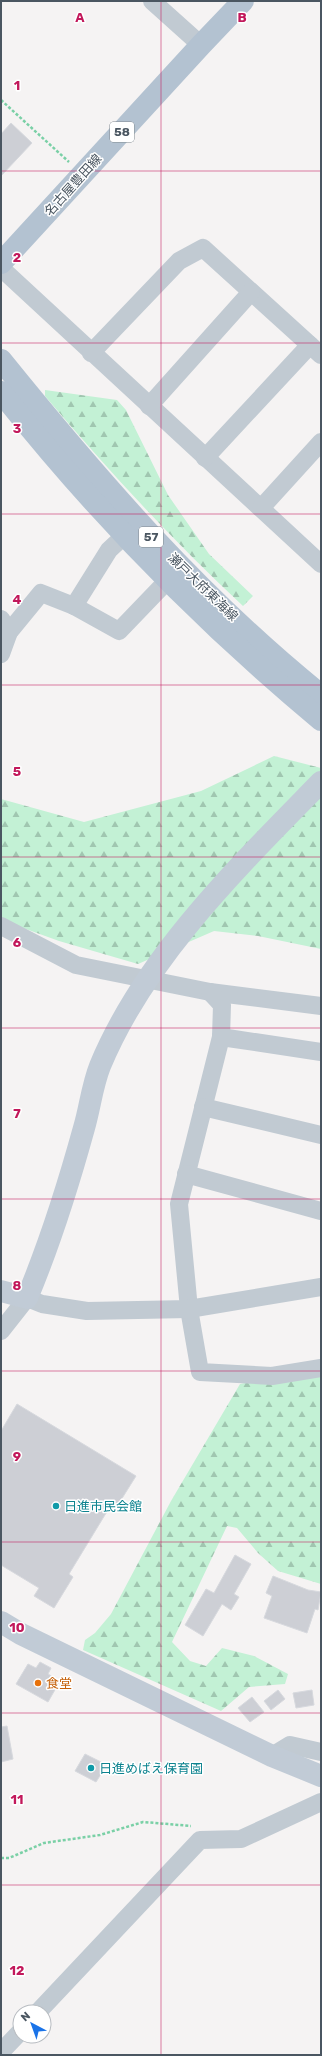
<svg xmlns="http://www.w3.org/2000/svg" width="322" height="2056" viewBox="0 0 322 2056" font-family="Rubik,'Noto Sans JP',sans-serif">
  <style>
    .forest { fill: url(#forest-firs) }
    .building { fill: #cdcfd5; stroke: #d7d9de }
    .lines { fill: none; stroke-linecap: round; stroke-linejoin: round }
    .path { stroke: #7ad0a6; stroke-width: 2.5; stroke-dasharray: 3 2; stroke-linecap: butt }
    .street { stroke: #c1cad2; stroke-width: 18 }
    .secondary { stroke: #c1cbd6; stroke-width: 22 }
    .primary { stroke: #b3c2d1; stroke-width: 22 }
    .grid { fill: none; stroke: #c2185b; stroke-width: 1; stroke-opacity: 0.55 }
    .culture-dot { fill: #0f9aa8; stroke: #fff; stroke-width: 1.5 }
    .food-dot { fill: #e8710a; stroke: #fff; stroke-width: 1.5 }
    .labels { text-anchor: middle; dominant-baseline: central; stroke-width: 3; stroke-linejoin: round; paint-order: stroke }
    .shield { fill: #fff; stroke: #808990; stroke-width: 1 }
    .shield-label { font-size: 12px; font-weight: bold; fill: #4a5661 }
    .street-label { font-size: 13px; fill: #4a5661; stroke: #fff }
    .culture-label { font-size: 13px; fill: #0d838f; stroke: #fff; text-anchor: start }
    .food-label { font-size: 13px; fill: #c56008; stroke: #fff; text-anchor: start }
    .grid-label { font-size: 13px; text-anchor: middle; font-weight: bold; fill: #c2185b; stroke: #fff; stroke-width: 3; stroke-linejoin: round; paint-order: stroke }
  </style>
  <defs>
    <pattern id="forest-firs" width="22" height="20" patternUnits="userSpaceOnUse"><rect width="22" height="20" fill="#c3f1d5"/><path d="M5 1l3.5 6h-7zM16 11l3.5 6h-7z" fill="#a0c6b0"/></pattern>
  </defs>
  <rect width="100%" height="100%" fill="#f5f3f3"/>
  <!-- forest -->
  <g class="forest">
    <path d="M45,390L117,400L126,410L168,495L209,554L253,596L243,606C172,540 107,469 45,396Z"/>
    <path d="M274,756L321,768V949L258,936L214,931L138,964L59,941L1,920V799L84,822L201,791Z"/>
    <path d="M321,1367V1584L278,1571L258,1553L237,1528L227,1526L172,1642L190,1661L206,1666L222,1648L254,1656L288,1674L285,1684L249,1687L221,1711L83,1650L85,1640L95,1633L111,1614L171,1501L240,1384Z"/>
  </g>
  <!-- building -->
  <g class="building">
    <path d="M11,123L32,143L1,176V134Z"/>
    <path d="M17,1404L136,1476L116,1508L111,1505L69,1574L73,1577L54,1608L34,1596L39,1588L1,1565V1431Z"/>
    <path d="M235,1555L251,1564L234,1594L239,1597L231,1610L222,1604L203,1636L185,1625L206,1589L214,1593Z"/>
    <path d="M273,1576L308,1590L321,1592L318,1610L315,1609L307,1633L264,1618L272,1596L266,1593Z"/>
    <path d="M40,1662L51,1668L48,1674L60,1681L48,1702L16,1684L28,1664L36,1668Z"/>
    <path d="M278,1690L285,1699L271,1710L264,1701Z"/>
    <path d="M312,1690L314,1705L296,1708L293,1693Z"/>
    <path d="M252,1697L264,1712L250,1722L238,1708Z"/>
    <path d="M7,1726L13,1759L1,1762V1727Z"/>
    <path d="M85,1754L107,1765L96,1782L75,1771Z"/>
  </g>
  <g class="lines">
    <!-- path -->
    <g class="path">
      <path d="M1,100L69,162"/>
      <path d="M1,1858H9L44,1843L100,1835L143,1822L191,1826"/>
    </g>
    <!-- street -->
    <g class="street">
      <path d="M152,1L201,45"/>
      <path d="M1,268L321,564"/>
      <path d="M91,353L179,261L203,248L321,355"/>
      <path d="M149,406L251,292"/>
      <path d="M205,458L310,345"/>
      <path d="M261,508L321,442"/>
      <path d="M74,606L109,550L124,536"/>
      <path d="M1,619L9,632L1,654"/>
      <path d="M9,632L41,593L74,606L119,631L168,580"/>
      <path d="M1,926L76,965L210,992L321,1006"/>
      <path d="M210,992L222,1005L221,1037"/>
      <path d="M321,1052L221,1037L179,1204L189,1309L200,1372L272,1376L321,1368"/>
      <path d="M203,1107L321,1135"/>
      <path d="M186,1174L321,1211"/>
      <path d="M1,1331L27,1298L42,1304L87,1311L189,1309L321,1287"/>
      <path d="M272,1756L290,1745L321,1752"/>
      <path d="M38,2012L200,1840L241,1839L321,1802"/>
      <path d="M1,2052L20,2032"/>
    </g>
    <!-- secondary -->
    <g class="secondary">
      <path d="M1,1291L27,1298C50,1243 68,1186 84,1128C90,1108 92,1086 100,1066C145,957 239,866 321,782"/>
      <path d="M1,1622L21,1634L272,1756L321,1776"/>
    </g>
    <!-- primary -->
    <g class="primary">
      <path d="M1,263L201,45L243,1"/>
      <path d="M1,360C98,480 200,598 321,695"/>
      <path d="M1,392C96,512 203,622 321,720"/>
    </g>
  </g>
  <!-- grid -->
  <path class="grid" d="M161,1V2055M1,171H321M1,343H321M1,514H321M1,685H321M1,857H321M1,1028H321M1,1199H321M1,1371H321M1,1542H321M1,1713H321M1,1885H321"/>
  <!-- markers -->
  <g class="culture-dot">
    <circle cx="56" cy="1506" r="4"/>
    <circle cx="91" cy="1768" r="4"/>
  </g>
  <circle class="food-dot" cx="38" cy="1683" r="4"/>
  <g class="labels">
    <!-- shield labels -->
    <g class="shield">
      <rect x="110" y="122" width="24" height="20" rx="3"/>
      <rect x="139" y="527" width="24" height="20" rx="3"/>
    </g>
    <g class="shield-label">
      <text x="122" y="132">58</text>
      <text x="151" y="537">57</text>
    </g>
    <!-- street labels -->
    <g class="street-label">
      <text transform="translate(73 185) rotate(-48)">名古屋豊田線</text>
      <text transform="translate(203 587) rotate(44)">瀬戸大府東海線</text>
    </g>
    <!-- culture labels -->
    <g class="culture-label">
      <text x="64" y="1506">日進市民会館</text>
      <text x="99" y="1768">日進めばえ保育園</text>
    </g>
    <!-- food labels -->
    <g class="food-label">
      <text x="46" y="1683">食堂</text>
    </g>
  </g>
  <g class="grid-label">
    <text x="80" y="22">A</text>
    <text x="242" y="22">B</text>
    <text x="17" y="90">1</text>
    <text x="17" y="262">2</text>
    <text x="17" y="433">3</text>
    <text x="17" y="604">4</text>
    <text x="17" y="776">5</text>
    <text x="17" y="947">6</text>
    <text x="17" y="1118">7</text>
    <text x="17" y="1290">8</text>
    <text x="17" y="1461">9</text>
    <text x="17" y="1632">10</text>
    <text x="17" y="1804">11</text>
    <text x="17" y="1975">12</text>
  </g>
  <!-- border -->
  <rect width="322" height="2056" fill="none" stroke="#4a5661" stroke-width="4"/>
  <!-- north arrow -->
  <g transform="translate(32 2024) rotate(319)"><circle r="19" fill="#ffffff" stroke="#b7bbc0"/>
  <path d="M0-3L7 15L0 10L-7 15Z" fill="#1a73e8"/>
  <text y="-6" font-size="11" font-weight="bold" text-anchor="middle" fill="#4a5661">N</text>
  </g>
</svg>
